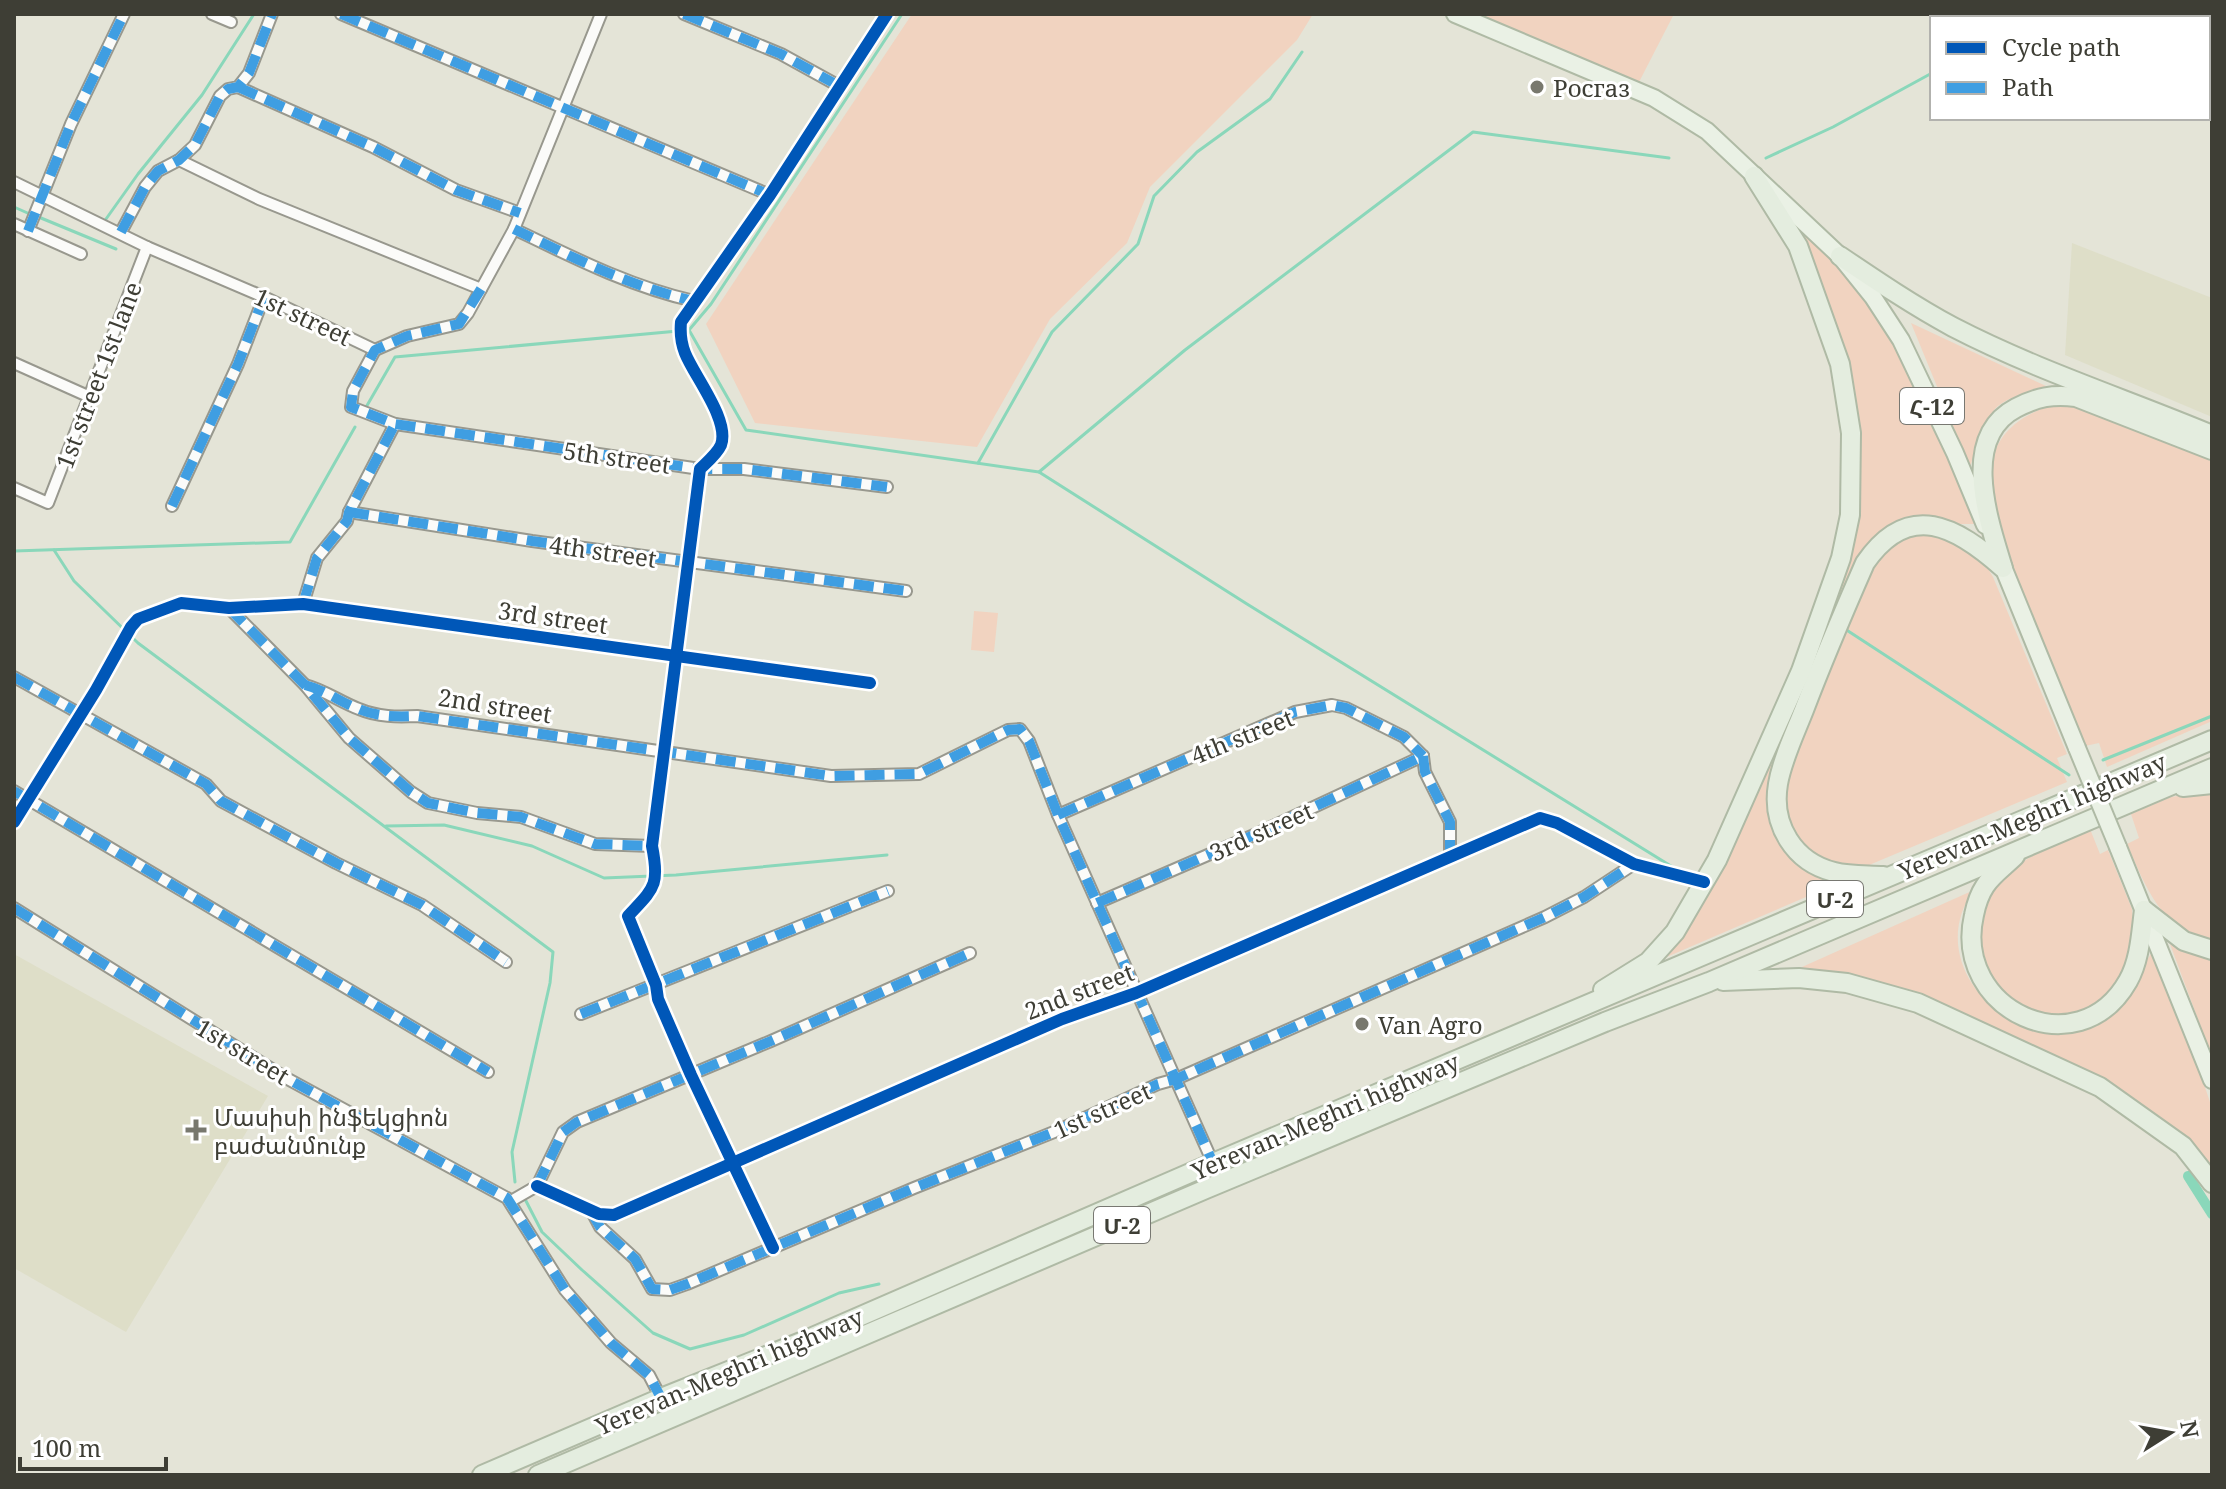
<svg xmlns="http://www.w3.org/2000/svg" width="2226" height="1489" viewBox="0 0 2226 1489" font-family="'Noto Serif','Noto Sans Armenian',serif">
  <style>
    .built { fill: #dedec8 }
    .green { fill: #f1d3c0 }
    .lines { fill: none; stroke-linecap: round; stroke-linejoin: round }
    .stream { stroke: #8ad7ba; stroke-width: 3 }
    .canal { stroke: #8ad7ba; stroke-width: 10 }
    .minor-casing { stroke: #98988e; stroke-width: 14 }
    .primary-casing { stroke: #afbaa5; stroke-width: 20 }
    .trunk-casing { stroke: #afbaa5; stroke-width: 22 }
    .minor { stroke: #fbfbf9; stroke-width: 10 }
    .primary { stroke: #eaf1e5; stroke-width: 16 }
    .trunk { stroke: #e4eddf; stroke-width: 18 }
    .primary-bridge-casing { stroke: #afbaa5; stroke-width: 20; stroke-linecap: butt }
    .primary-bridge { stroke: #eaf1e5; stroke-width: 16 }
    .quiet { stroke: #3f9ee2; stroke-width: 10; stroke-dasharray: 20 10; stroke-linecap: butt }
    .cycleway-casing { stroke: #fff; stroke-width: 17 }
    .cycleway { stroke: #0057b8; stroke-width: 12 }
    .poi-dot { fill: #78786e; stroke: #fff; stroke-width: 3 }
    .labels { text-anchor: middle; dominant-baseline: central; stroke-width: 6; stroke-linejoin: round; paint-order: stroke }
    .shield { fill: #fff; stroke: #787872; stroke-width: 2 }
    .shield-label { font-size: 22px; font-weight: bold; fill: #3e3e35 }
    .poi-label { font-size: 24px; fill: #3e3e35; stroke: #fff; text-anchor: start }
    .street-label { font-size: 24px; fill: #3e3e35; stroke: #fff }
  </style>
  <rect width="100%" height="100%" fill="#e4e4d7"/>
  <!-- built -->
  <g class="built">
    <path d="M2072,243L2212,298V417L2065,355Z"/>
    <path d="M14,954L268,1096L126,1332L14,1268Z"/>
  </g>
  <!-- green -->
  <g class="green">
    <path d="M912,14H1313L1297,40L1150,187L1127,243L1050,319L977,447L755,423L706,324Z"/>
    <path d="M1471,14H1674L1638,84Z"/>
    <path d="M1785,211L1851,274L1895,337L1976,524H1958L1931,517L1914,518L1880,531L1858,559L1789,716L1772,779L1771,828L1796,865L1824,880L1841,882L1648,965L1678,934L1800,672L1849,510L1846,369L1809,248Z"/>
    <path d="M1911,323L2046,386C2031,392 2005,397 1995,409C1982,424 1976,449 1970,467Z"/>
    <path d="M2056,404L2080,407L2212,457V721L2107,767L2099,743L2085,746C2060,686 2033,625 2011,564C2003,542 1991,516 1989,493C1986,443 2011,417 2056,404Z"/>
    <path d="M1934,532L1981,557L1993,577L2067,754L2057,758L2067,782L1862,868L1839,867L1811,854L1787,828L1784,806L1785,784L1802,727L1871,567L1899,536Z"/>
    <path d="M974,611L998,613L994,652L971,650Z"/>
    <path d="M2212,791V944C2162,930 2146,888 2127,844L2139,838L2131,814L2171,797Z"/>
    <path d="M2090,829L2100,854L2108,850L2132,909L2134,934L2132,960L2111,996L2078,1016L2057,1017L2021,1009L1991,983L1978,955L1985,897L2005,873L2035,854Z"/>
    <path d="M1974,890C1927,954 1990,1034 2062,1030C2074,1030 2087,1029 2098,1023C2123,1009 2136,974 2153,951L2192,1049L2212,1108V1169L2134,1100L2044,1050L1853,976L1793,971Z"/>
    <path d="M2170,944L2212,957V1057Z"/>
  </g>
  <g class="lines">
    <!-- stream -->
    <g class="stream">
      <path d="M2033,18L2041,14"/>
      <path d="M1766,158L1833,127L1932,73"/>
      <path d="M14,207L32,215"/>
      <path d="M41,218L116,249"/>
      <path d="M106,219L138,174L202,95L254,14"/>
      <path d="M689,330L746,430L1039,472L1185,350L1473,132L1669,158"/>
      <path d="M365,409L395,357L689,330L711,304L902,14"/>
      <path d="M978,463L1052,332L1138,244L1154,196L1197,152L1270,99L1302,52"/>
      <path d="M1039,472L1247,604L1679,871"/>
      <path d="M54,550L74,581L138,643L553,952L550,983L512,1152L515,1182"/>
      <path d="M14,551L290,542L355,427"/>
      <path d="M1845,629L2069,775"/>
      <path d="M2103,760L2212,716"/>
      <path d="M386,826L444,825L532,846L604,878L676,875L887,855"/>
      <path d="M526,1201L542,1232L582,1270L653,1333L690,1349L744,1335L839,1293L879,1284"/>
    </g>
    <!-- canal -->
    <g class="canal">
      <path d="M2208,111L2212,113"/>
      <path d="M2188,1176L2212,1214"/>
    </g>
    <defs>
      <g id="minor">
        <path d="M212,14L231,22"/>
        <path d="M341,14L770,195"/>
        <path d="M684,14L781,54L839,86"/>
        <path d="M238,87L373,147L456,190L520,213"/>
        <path d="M179,160L259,199L481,289"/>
        <path d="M14,182L147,247L264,297L375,350L407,336L459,324L468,313L514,229L601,14"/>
        <path d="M14,224L81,254"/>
        <path d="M514,229C572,257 631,287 694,301"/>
        <path d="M28,231L71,124L124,14"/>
        <path d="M121,232L145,187L158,171L179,160L195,145L220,96L228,89L238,87L249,73L272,14"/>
        <path d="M375,350L353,391L351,407L395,424L700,469H744L887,487"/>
        <path d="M14,363L90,397"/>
        <path d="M14,488L48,503L147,247"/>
        <path d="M172,506L238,364L264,297"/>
        <path d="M349,512L532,541L906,591"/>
        <path d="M303,604L317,558L347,521L349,512L395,424"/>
        <path d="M229,608L305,685L349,738L411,792L428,803L477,813L521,817L595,844L652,846"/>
        <path d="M14,677L206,784L221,801L336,863L422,905L506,962"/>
        <path d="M305,685C325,690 340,702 359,709C378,717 397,717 417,716L831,776L919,774L1008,730L1020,729L1029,741L1058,815L1213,1163"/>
        <path d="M1423,756L1425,772L1450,822V857"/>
        <path d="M14,791L488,1072"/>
        <path d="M1058,815L1295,712L1332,705L1346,708L1404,737L1423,756"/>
        <path d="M14,822L96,690L131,627L138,619L181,603L229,608L303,604L870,683"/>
        <path d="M1097,903L1254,835L1423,756"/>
        <path d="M14,908L286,1078L507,1198L565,1290L611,1343L649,1375L661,1398"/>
        <path d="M581,1014L888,891"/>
        <path d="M537,1186L599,1214L614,1215L1062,1019L1136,993L1540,818L1557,823L1634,864L1704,882"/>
        <path d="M537,1186L563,1132L577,1122L771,1041L970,953"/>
        <path d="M511,1201L537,1186"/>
        <path d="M591,1210L600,1227L635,1259L652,1289L670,1290L687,1284L914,1188L1054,1132L1158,1084L1176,1079L1545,917L1584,897L1634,864"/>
        <path d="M773,1248L691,1075L658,999L656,985L628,916C654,888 660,886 652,846L700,469C707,462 717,454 721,445C730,420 694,376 685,353C681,343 680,333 681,322L770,195L887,14"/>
      </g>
      <g id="primary">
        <path d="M1455,14L1654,98L1707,131L1840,256L1873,297L1901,340L1955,453L1985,525"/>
        <path d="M1999,557L2077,748"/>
        <path d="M2118,847L2212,1080"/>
      </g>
      <g id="trunk">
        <path d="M1840,256C1877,281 1914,306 1953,327C2036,370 2126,399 2212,435"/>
        <path d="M2002,565C1988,519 1960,437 2016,408C2037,397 2053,394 2076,397L2212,450"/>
        <path d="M2183,787L2212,784"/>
        <path d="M2015,856C2005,866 1992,875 1985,886C1979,895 1976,905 1974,915C1952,1010 2078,1069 2128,981C2140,960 2141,933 2144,910"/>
        <path d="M1883,876C1867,875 1849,876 1834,872C1794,862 1771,825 1778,784C1782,760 1795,733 1804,710C1823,660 1844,611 1865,563C1909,499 1957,527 2003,568"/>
        <path d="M2144,910L2184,941L2212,950"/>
        <path d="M1723,981L1799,978L1847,983L1918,1003L2100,1087L2183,1146L2212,1183"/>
        <path d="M1603,990L1648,962L1675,932L1717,860L1801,671L1841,558L1850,515L1851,433L1840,364L1798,246L1754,176"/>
        <path d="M482,1475L661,1398L801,1342L1213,1163L2212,740"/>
        <path d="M538,1475L1206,1189L1605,1022L1709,982L2212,768"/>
      </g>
    </defs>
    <!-- minor casing -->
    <use href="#minor" class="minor-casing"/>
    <!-- primary casing -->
    <use href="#primary" class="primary-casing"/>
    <!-- trunk casing -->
    <use href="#trunk" class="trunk-casing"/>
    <!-- minor -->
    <use href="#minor" class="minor"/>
    <!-- primary -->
    <use href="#primary" class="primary"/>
    <!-- trunk -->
    <use href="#trunk" class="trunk"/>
    <defs>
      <path id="primary-bridge" d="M2077,748L2118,847"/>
    </defs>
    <!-- primary-bridge casing -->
    <use href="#primary-bridge" class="primary-bridge-casing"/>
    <!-- primary-bridge -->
    <use href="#primary-bridge" class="primary-bridge"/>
    <!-- quiet -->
    <g class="quiet">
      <path d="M341,14L770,195"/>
      <path d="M684,14L781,54L839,86"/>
      <path d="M238,87L373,147L456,190L520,213"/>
      <path d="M514,229C572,257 631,287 694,301"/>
      <path d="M28,231L71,124L124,14"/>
      <path d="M121,232L145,187L158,171L179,160L195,145L220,96L228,89L238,87L249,73L272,14"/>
      <path d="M481,289L459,324L407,336L375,350L353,391L351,407L395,424L700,469H744L887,487"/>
      <path d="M172,506L238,364L264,297"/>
      <path d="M349,512L532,541L906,591"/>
      <path d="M303,604L317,558L347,521L349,512L395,424"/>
      <path d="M229,608L305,685L349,738L411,792L428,803L477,813L521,817L595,844L652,846"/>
      <path d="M14,677L206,784L221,801L336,863L422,905L506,962"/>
      <path d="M305,685C325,690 340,702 359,709C378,717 397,717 417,716L831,776L919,774L1008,730L1020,729L1029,741L1058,815L1213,1163"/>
      <path d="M1423,756L1425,772L1450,822V857"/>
      <path d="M14,791L488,1072"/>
      <path d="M1058,815L1295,712L1332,705L1346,708L1404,737L1423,756"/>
      <path d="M1097,903L1254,835L1423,756"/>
      <path d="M14,908L286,1078L507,1198L565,1290L611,1343L649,1375L661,1398"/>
      <path d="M581,1014L888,891"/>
      <path d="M537,1186L563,1132L577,1122L771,1041L970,953"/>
      <path d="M590,1210L600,1227L635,1259L652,1289L670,1290L687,1284L914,1188L1054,1132L1158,1084L1176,1079L1545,917L1584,897L1634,864"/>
    </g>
    <defs>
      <g id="cycleway">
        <path d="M14,822L96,690L131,627L138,619L181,603L229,608L303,604L870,683"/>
        <path d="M537,1186L599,1214L614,1215L1062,1019L1136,993L1540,818L1557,823L1634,864L1704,882"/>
        <path d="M773,1248L691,1075L658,999L656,985L628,916C654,888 660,886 652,846L700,469C707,462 717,454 721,445C730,420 694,376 685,353C681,343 680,333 681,322L770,195L887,14"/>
      </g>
    </defs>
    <!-- cycleway casing -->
    <use href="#cycleway" class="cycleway-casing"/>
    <!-- cycleway -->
    <use href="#cycleway" class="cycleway"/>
  </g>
  <!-- markers -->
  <g class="poi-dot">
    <circle cx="1537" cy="87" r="8"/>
    <circle cx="1362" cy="1024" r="8"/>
    <path d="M192 1118h8v8h8v8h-8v8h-8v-8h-8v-8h8z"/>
  </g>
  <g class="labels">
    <!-- shield labels -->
    <g class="shield">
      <rect x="1900" y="388" width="64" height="36" rx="6"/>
      <rect x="1807" y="881" width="56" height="36" rx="6"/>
      <rect x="1094" y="1207" width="56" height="36" rx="6"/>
    </g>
    <g class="shield-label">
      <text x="1932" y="406">Հ-12</text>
      <text x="1835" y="899">Մ-2</text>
      <text x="1122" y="1225">Մ-2</text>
    </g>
    <!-- poi labels -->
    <g class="poi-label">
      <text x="1553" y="87">Росгаз</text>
      <text x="1378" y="1024">Van Agro</text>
      <text x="214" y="1116">Մասիսի ինֆեկցիոն<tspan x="214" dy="28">բաժանմունք</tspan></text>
    </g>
    <!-- street labels -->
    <g class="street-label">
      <text transform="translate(303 316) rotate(25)">1st street</text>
      <text transform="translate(98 375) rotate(-69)">1st street 1st lane</text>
      <text transform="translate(617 457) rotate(8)">5th street</text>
      <text transform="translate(603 551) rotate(8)">4th street</text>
      <text transform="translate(553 617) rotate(8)">3rd street</text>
      <text transform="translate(495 705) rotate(9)">2nd street</text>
      <text transform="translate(1242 736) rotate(-22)">4th street</text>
      <text transform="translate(2032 816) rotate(-23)">Yerevan-Meghri highway</text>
      <text transform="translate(1261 831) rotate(-24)">3rd street</text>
      <text transform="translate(1079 991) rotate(-21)">2nd street</text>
      <text transform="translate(243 1051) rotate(31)">1st street</text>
      <text transform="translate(1102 1110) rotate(-24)">1st street</text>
      <text transform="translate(1325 1116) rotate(-23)">Yerevan-Meghri highway</text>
      <text transform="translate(729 1371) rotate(-23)">Yerevan-Meghri highway</text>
    </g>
  </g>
  <!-- border -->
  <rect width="2226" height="1489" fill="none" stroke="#3e3e35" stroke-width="32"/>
  <!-- legend -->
  <rect x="1930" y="16" width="280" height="104" fill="#ffffff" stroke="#b2b2ae" stroke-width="2"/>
  <rect x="1946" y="42" width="40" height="12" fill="#0057b8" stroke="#b2b2ae" stroke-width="2"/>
  <text x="2002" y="56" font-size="24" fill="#3e3e35">Cycle path</text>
  <rect x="1946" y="82" width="40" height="12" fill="#3f9ee2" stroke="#b2b2ae" stroke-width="2"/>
  <text x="2002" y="96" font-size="24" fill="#3e3e35">Path</text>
  <!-- north arrow -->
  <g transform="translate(2170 1433) rotate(79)" stroke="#ffffff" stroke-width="6" paint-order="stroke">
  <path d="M0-6L14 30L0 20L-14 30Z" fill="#3e3e35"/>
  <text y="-12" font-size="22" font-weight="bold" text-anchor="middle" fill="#3e3e35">N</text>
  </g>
  <!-- scale -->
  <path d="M20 1457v12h146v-12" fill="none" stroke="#3e3e35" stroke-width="4"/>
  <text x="32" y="1457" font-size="24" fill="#3e3e35" stroke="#ffffff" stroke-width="6" paint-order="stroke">100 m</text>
</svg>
